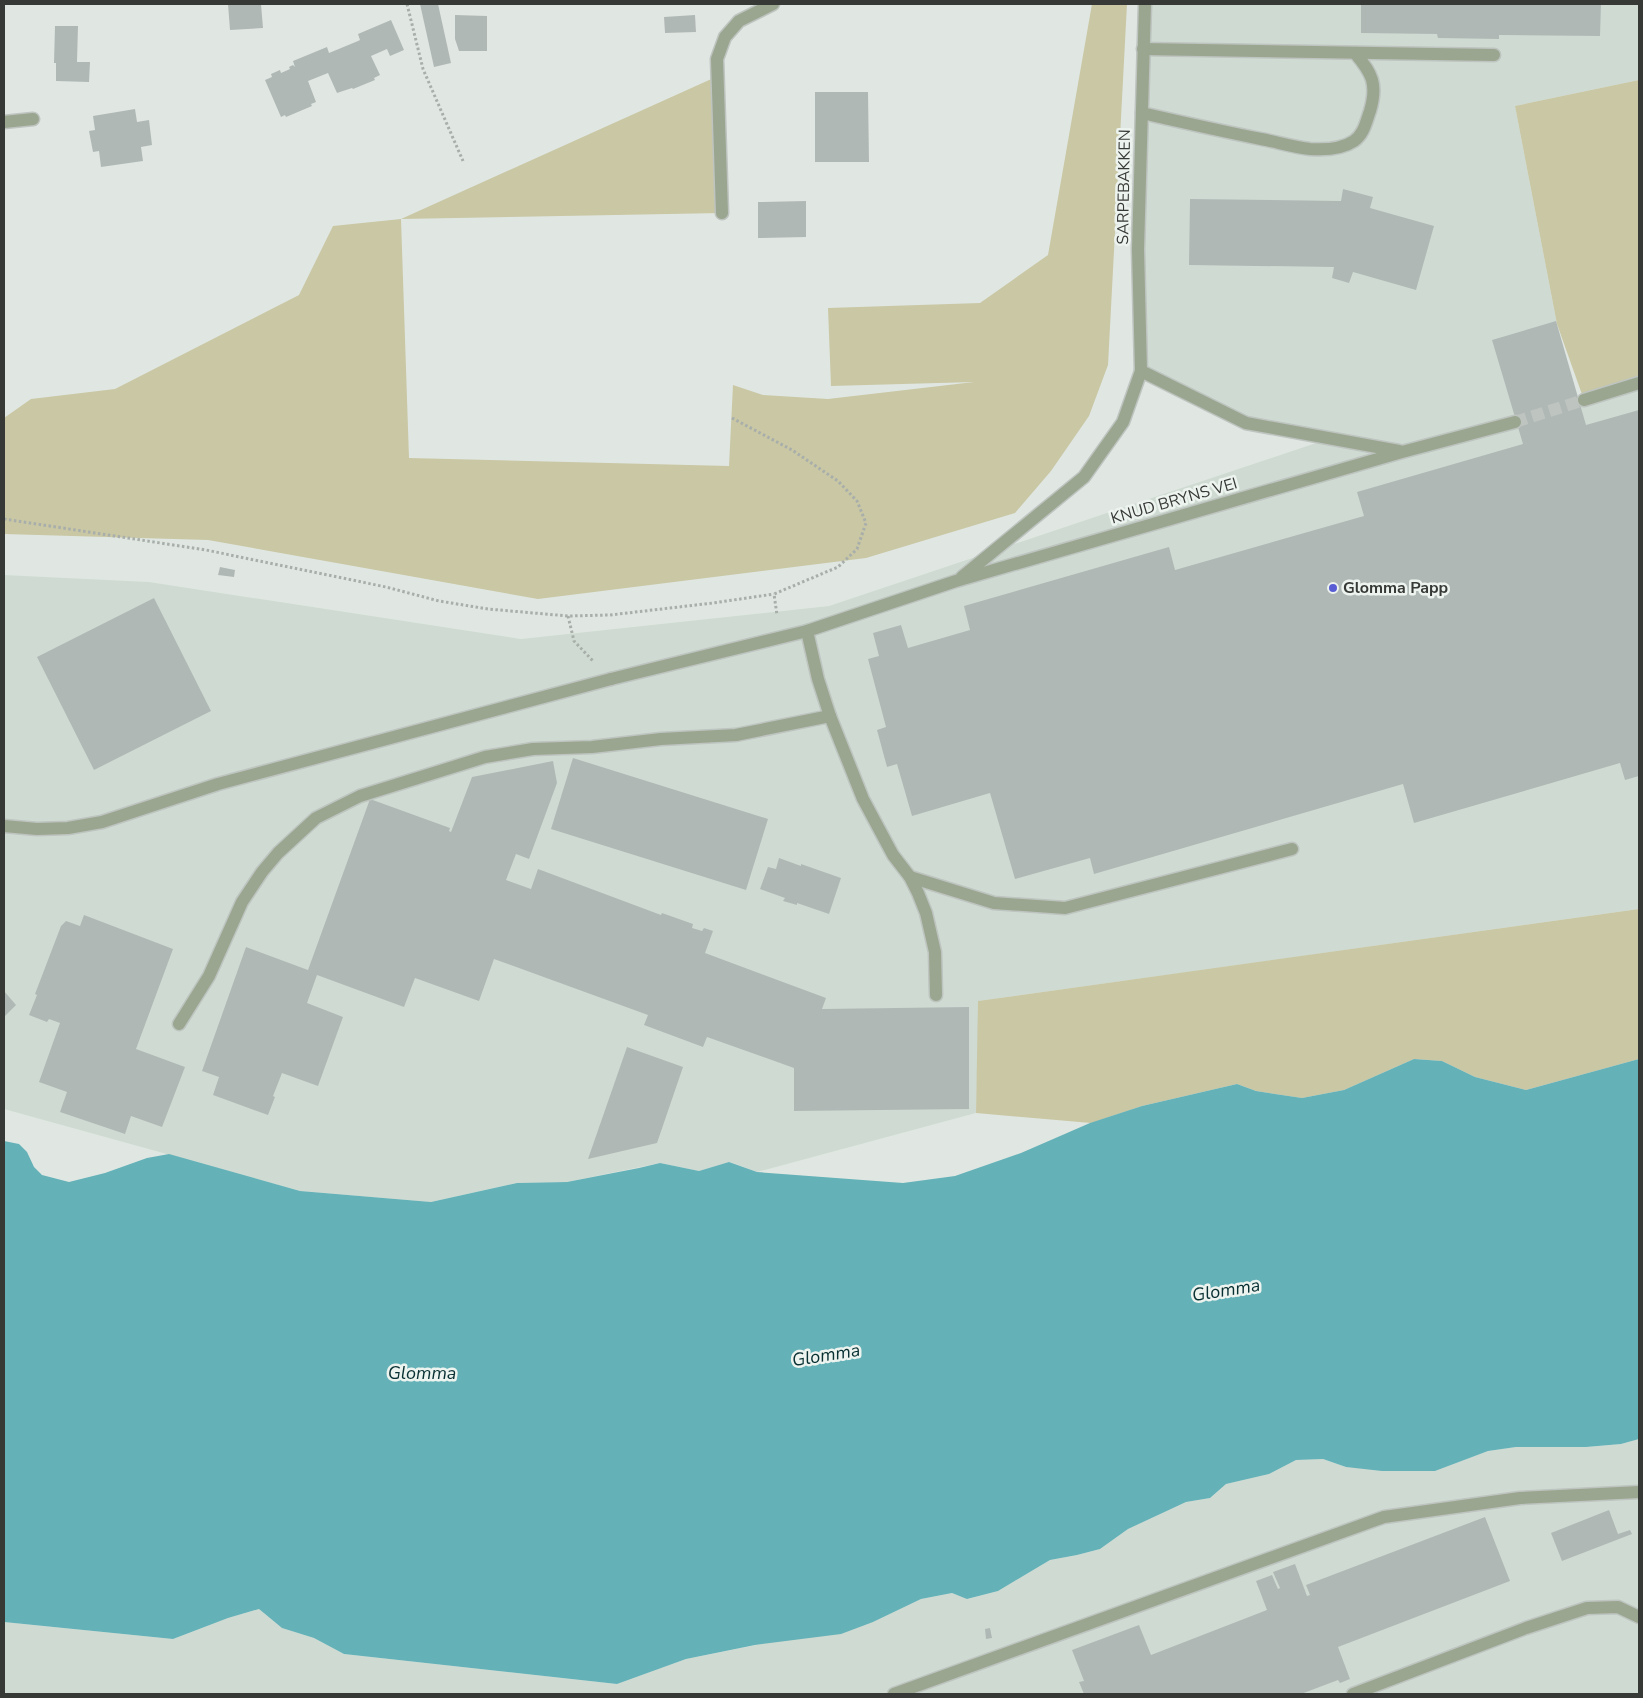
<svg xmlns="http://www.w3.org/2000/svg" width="1643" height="1698" viewBox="0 0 1643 1698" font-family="'Nunito Sans',sans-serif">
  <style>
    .built { fill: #cfdbd2 }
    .green { fill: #c9c7a4 }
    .water { fill: #64b1b8 }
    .building { fill: #b0b8b6 }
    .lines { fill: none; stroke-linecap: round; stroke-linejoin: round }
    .street-tunnel { stroke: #bec4c0; stroke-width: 12; stroke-dasharray: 12 6; stroke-linecap: butt }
    .lane-casing { stroke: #bec4c0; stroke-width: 15 }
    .street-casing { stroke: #bec4c0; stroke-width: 15 }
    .path { stroke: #a8aeaa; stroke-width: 3; stroke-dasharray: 2.5 2.5; stroke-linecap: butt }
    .lane { stroke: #9ba690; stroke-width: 12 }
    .street { stroke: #9ba690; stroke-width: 12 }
    .poi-dot { fill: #595dd4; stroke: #edf4ef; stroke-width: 2 }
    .labels { text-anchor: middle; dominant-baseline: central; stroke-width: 5; stroke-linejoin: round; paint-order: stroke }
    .street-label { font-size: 16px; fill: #373937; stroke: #edf4ef }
    .poi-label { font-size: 16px; font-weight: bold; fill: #373937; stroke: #edf4ef; text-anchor: start }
    .water-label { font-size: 18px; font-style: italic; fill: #083033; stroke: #edf4ef }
  </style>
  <rect width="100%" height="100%" fill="#e0e7e2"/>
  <!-- built -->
  <g class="built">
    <path d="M1145,4H1639V80L1515,106L1557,324L1496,344L1509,390L1584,400L1639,383V909L979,1001L976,1113L757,1172L730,1162L699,1171L660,1163L567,1182L517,1183L431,1202L359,1196L300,1191L4,1109V575L149,582L521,639L829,606L1328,439L1246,423L1141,371Z"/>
    <path d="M1639,1439V1694H4V1622L173,1639L228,1618L259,1609L282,1628L314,1638L344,1654L617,1684L686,1659L873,1622L921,1599L952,1593L968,1599L998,1591L1050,1560L1077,1555L1100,1549L1128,1529L1186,1502L1210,1498L1226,1484L1269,1474L1296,1460L1323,1459L1346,1467L1435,1471L1488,1451L1516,1447H1586L1621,1444Z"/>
  </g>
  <!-- green -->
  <g class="green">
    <path d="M1092,4H1127L1108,365L1089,416L1051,471L1015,513L866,558L538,599L208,540L4,534V418L31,399L115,389L299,295L333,226L401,219L718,76L722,213L401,219L409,458L729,466L733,385L763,395L828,399L974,382L831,386L828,308L980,303L1048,255Z"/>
    <path d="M1639,80V383L1584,400L1557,324L1515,106Z"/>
    <path d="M1639,909V1059L1526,1090L1475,1077L1442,1061L1414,1059L1344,1090L1302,1098L1256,1091L1237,1084L1142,1106L1091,1123L976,1113L978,1001Z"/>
  </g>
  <!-- water -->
  <path class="water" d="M1414,1059L1442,1061L1475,1077L1526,1090L1639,1059V1439L1621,1444L1586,1447H1516L1488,1451L1435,1471H1382L1346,1467L1323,1459L1296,1460L1269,1474L1226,1484L1210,1498L1186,1502L1128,1529L1100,1549L1077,1555L1050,1560L998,1591L967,1599L952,1593L921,1599L873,1622L841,1634L755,1645L686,1659L617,1684L344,1654L314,1638L282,1628L259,1609L228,1618L173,1639L4,1622V1141L19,1144L27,1152L34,1167L42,1175L69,1182L105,1173L147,1158L169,1154L300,1191L431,1202L517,1183L567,1182L639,1168L660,1163L699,1171L729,1162L757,1172L903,1183L955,1176L1021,1153L1090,1123L1142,1106L1237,1084L1256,1091L1302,1098L1344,1090Z"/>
  <!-- building -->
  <g class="building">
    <path d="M228,4H261L263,28L230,30Z"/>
    <path d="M420,4H438L451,63L434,67Z"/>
    <path d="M1361,4H1601L1600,36L1499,35V39L1438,38L1437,34L1361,33Z"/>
    <path d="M455,15L487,16V51H459L455,39Z"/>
    <path d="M695,15L696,32L665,33L664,17Z"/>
    <path d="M391,20L404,50L390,56L387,49L371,56L380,75L374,78L375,80L353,89L352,88L337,93L328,73L308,81L316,102L311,104L312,106L286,117L285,115L281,117L265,80L272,77L271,74L280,70L281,73L290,69L289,67L293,65L295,67L293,61L327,47L329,53L358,41L360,40L358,34Z"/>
    <path d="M55,26H78L77,62H90L89,82L56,81V63H54Z"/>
    <path d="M815,92H868L869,162H815Z"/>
    <path d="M135,109L137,122L149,120L152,145L141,147L143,161L101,167L99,151L93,152L89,131L95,130L93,116Z"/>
    <path d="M1343,189L1373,197L1370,208L1434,226L1416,290L1353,272L1349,283L1332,278L1334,267L1189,265L1190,199L1341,201Z"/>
    <path d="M806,201V237L758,238V202Z"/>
    <path d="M1556,321L1586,425L1639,410V776L1625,780L1620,763L1414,823L1403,784L1094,874L1090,858L1015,879L990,793L912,816L897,764L887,767L877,730L886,727L868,659L879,656L873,633L901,625L908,648L970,630L964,606L1169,547L1175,570L1364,516L1357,492L1523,444L1492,340Z"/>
    <path d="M220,567L235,570L234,577L218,575Z"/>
    <path d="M154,598L211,711L94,770L37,657Z"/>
    <path d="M573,758L768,819L746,890L551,829Z"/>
    <path d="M553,761L557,783L529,859L516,854L506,880L531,889L538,869L661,915L662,913L693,924L692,928L702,931L704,928L713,931L705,953L826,998L822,1009L969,1007V1109L794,1111V1068L707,1037L703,1047L644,1025L648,1015L494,959L479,1001L415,978L404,1007L317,975L307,1003L343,1017L318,1086L282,1073L273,1096L275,1097L268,1115L213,1095L219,1077L202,1071L246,947L308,970L370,799L450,828L449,831L451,832L472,777Z"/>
    <path d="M779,858L801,866V864L841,878L829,914L797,903V905L783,901L785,898L760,889L768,867L776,869Z"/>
    <path d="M84,915L173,949L136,1049L185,1067L162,1127L131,1116L125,1134L60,1112L67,1092L39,1082L60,1023L49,1019L47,1022L29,1015L37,995L35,994L61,926L66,921L80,926Z"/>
    <path d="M4,991L16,1005L4,1017Z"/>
    <path d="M627,1047L683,1067L657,1143L588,1159Z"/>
    <path d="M1609,1510L1618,1534L1630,1530L1632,1534L1562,1561L1551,1533Z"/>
    <path d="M1485,1517L1510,1581L1338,1647L1350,1679L1340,1683L1338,1680L1301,1694H1084L1079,1682L1084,1681L1072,1650L1139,1625L1151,1655L1267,1610L1256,1581L1272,1575L1278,1589L1280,1588L1273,1572L1295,1564L1307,1596L1310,1595L1306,1585Z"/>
    <path d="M990,1628L992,1638L986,1639L985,1629Z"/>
  </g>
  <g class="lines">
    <!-- street-tunnel -->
    <path class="street-tunnel" d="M1515,422L1584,400"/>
    <defs>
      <g id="lane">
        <path d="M1143,49L1494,55"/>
        <path d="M1142,113C1181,122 1221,131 1261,139C1277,142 1293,147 1310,149C1324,150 1342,149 1354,141C1364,134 1366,122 1370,111C1378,84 1372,73 1355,53"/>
        <path d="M4,122L33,119"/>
        <path d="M722,213L717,59L725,37L739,21L773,4"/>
        <path d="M807,631L818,679L830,716L863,799L893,855L910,877L918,893L926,913L935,952L936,995"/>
        <path d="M4,826L37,829L68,828L102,822L218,784L611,679"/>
        <path d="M910,877L994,903L1065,908L1292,849"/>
        <path d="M179,1024L209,976L242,902L262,872L278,853L316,818L360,796L485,757L533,749L592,747L661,739L736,735L830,716"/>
        <path d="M894,1694L1384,1517L1520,1498L1639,1492"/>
        <path d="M1353,1694L1526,1628L1587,1608L1618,1607L1639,1617"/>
      </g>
      <g id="street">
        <path d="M1141,371L1246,423L1399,451"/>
        <path d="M1584,400L1639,383"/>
        <path d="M962,577L1084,477L1123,422L1141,371L1138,249L1145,4"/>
        <path d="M611,679L807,631L956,581L1402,452L1515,422"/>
      </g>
    </defs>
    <!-- lane casing -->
    <use href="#lane" class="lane-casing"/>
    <!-- street casing -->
    <use href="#street" class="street-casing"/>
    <!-- path -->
    <g class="path">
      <path d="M407,4L423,69L463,161"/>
      <path d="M732,418L792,450L838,481L857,501L866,523L857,549L838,567L774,594L777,615"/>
      <path d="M4,519L206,550L386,587L439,601L488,609L568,616L610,615L713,603L774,594"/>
      <path d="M568,616L574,641L593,661"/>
    </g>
    <!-- lane -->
    <use href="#lane" class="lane"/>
    <!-- street -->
    <use href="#street" class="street"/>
  </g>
  <!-- markers -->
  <circle class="poi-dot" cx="1333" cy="588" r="5"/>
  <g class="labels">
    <!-- street labels -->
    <g class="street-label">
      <text transform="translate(1124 187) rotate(-89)">SARPEBAKKEN</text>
      <text transform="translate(1174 501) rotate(-16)">KNUD BRYNS VEI</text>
    </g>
    <!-- poi labels -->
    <g class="poi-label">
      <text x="1343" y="588">Glomma Papp</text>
    </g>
    <!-- water labels -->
    <g class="water-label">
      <text transform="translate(1226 1290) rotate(-9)">Glomma</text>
      <text transform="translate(826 1355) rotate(-9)">Glomma</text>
      <text x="422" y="1373">Glomma</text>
    </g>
  </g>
  <!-- border -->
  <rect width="1643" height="1698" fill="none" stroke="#373937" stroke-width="10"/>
</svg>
